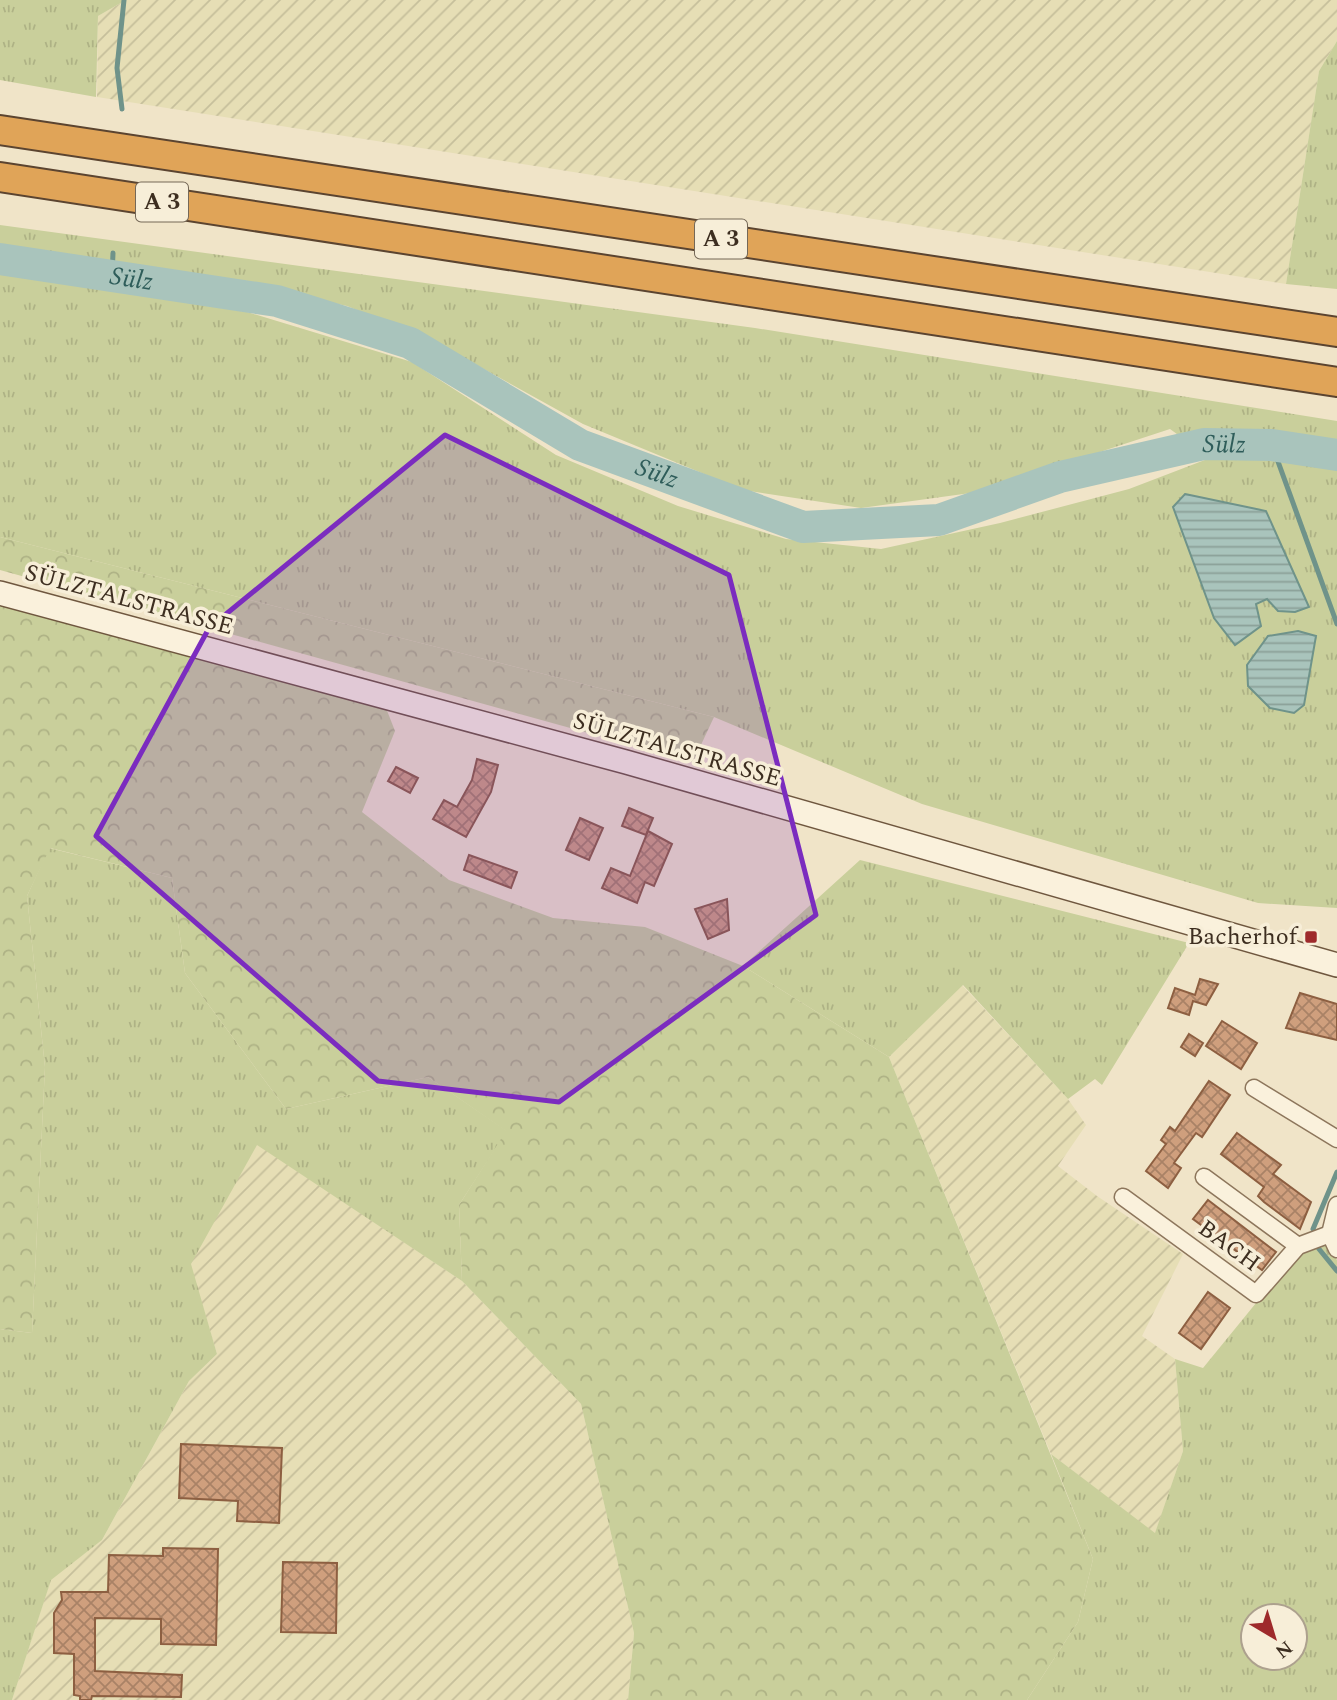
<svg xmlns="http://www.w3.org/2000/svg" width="1337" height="1700" viewBox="0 0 1337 1700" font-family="Spectral,serif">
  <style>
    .farmland { fill: url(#farmland-furrows) }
    .grass { fill: url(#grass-tufts); fill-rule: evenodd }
    .forest { fill: url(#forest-crowns) }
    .water { fill: url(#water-rules); stroke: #6f938a; stroke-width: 2 }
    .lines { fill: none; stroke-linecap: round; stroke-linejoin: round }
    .stream { stroke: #6f938a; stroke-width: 5 }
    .river { stroke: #a9c4bc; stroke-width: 32 }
    .building { fill: url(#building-cross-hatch); stroke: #8d5f41; stroke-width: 2 }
    .minor-casing { stroke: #8d765c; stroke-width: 19 }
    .secondary-casing { stroke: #6f573f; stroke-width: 26 }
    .motorway-casing { stroke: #5b4430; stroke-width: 32 }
    .minor { stroke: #faf1dc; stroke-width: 16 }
    .secondary { stroke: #faf1dc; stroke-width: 23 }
    .motorway { stroke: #e0a458; stroke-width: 28 }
    .marked { fill: #7b2cbf; fill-opacity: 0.2; stroke: #7b2cbf; stroke-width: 5; stroke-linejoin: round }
    .poi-dot { fill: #9e2a2b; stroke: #f7eed8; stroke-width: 2.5 }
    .labels { text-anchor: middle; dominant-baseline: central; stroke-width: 7; stroke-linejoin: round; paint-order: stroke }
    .shield { fill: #f7eed8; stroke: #756857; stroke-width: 2 }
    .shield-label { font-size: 23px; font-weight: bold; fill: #3d2e20 }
    .street-label { font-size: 24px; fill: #3d2e20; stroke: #f7eed8 }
    .poi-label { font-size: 24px; fill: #3d2e20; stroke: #f7eed8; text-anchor: end }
    .water-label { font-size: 26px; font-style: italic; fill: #2f5d5a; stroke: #f7eed8 }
  </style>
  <defs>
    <pattern id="farmland-furrows" width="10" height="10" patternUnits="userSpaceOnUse" patternTransform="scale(1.75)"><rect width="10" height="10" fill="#e6deb5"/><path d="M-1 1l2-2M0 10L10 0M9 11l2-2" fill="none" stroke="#c6bf9b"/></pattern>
    <pattern id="grass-tufts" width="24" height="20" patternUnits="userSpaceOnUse" patternTransform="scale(1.75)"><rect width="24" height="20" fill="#c9cf9b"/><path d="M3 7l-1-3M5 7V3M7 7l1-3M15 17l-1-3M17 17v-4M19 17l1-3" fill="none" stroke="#aeb285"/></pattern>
    <pattern id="forest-crowns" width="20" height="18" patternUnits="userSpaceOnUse" patternTransform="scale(1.75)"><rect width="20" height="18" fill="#c9cf9b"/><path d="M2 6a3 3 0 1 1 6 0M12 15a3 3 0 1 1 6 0" fill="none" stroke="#aeb285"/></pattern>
    <pattern id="water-rules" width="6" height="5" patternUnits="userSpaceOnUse" patternTransform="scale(1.75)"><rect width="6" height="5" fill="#a9c4bc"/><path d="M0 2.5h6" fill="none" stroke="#8ba098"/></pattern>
    <pattern id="building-cross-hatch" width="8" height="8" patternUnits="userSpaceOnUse" patternTransform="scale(1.75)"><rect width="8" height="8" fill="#cf9f7d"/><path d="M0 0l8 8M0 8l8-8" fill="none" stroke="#a98266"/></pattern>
  </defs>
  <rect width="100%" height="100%" fill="#f0e4c8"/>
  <!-- farmland -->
  <g class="farmland">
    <path d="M126,0H1337V41L1319,71L1286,284L97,97L98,16Z"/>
    <path d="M962,985L1068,1099L1086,1125L1058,1166L1097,1196L1183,1254L1142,1336L1175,1359L1183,1451L1155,1534L1051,1454L889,1057Z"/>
    <path d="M257,1144L462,1281L581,1404L634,1633L628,1700H12L51,1579L102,1540L189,1381L217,1354L190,1264Z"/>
  </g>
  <!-- grass -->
  <g class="grass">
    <path d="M0,0H126L98,16L96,97L0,80Z"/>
    <path d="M1337,41V289L1286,284L1319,71Z"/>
    <path d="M0,225L755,328L1337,421V908L1258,903L922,804L714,717L0,537V274L247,312L412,362L556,455L678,506L786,539L881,549L1000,523L1129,489L1210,458L1170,429L978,492L861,508L743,490L583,424L433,341L347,306L217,277L0,247ZM1266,511L1309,607L1267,599L1256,604ZM1249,686H1306L1304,705Z"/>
    <path d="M49,848L172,878L185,973L286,1109L428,1077L507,1131L459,1205L462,1281L257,1145L191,1264L217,1354L189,1381L102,1540L51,1580L12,1700H0V1329L32,1333L45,1067L27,896Z"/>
    <path d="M860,860L1189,943L1102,1085L1095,1079L1068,1099L963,985L889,1057L743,966Z"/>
    <path d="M1325,1244L1337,1260V1700H1027L1078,1622L1093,1559L1051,1454L1155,1533L1183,1451L1175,1359L1203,1368L1265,1292L1310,1246ZM1253,1616H1295V1658H1253Z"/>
  </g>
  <!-- forest -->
  <g class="forest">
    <path d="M0,537L714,717L693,762L0,570Z"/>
    <path d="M0,604L386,708L395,731L362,812L449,880L553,918L645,927L743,966L889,1057L1093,1559L1078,1622L1027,1700H628L634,1633L581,1404L462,1281L459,1205L506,1131L428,1077L286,1109L185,973L172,878L50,848L27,896L45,1067L32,1333L0,1329Z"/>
  </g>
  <!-- water -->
  <g class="water">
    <path d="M1185,494L1266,511L1309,607L1295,612L1278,611L1267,599L1256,604L1261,626L1235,645L1214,618L1173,507Z"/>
    <path d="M1298,631L1316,636L1304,705L1294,713L1270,708L1248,686L1247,665L1268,636Z"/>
  </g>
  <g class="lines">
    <!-- stream -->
    <g class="stream">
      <path d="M122,109L117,68L124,0"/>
      <path d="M112,276L113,253"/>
      <path d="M1272,445L1337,624"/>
      <path d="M1313,1229L1337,1172"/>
      <path d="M1319,1249L1337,1271"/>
    </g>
    <!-- river -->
    <path class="river" id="s1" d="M0,259L277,301L410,343L580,445L803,527L939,520L1060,477L1204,444L1272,445L1337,455"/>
  </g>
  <!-- building -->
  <g class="building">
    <path d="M477,759L498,765L491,792L466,837L433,819L444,800L457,807L472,780Z"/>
    <path d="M396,767L418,778L410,793L388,781Z"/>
    <path d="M629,808L653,818L646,835L622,826Z"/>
    <path d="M580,818L603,828L589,860L566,850Z"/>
    <path d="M648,831L672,844L654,886L645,882L637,903L602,888L611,868L630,876Z"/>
    <path d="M469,855L517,872L511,888L464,870Z"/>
    <path d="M727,899L729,930L708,939L695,909Z"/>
    <path d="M1200,979L1218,984L1206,1005L1193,1001L1189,1015L1168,1008L1175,988L1195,995Z"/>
    <path d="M1300,993L1337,1004V1040L1286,1028Z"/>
    <path d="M1222,1021L1257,1043L1241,1069L1206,1046Z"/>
    <path d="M1189,1034L1203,1043L1195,1056L1181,1047Z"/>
    <path d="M1209,1081L1230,1095L1202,1137L1196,1133L1174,1163L1181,1168L1168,1188L1146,1171L1166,1144L1161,1140L1170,1127L1175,1131Z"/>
    <path d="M1237,1133L1281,1165L1273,1174L1311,1202L1300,1229L1264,1202L1258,1196L1264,1187L1221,1154Z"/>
    <path d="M1208,1200L1276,1252L1262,1270L1193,1219Z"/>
    <path d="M1208,1292L1230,1308L1201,1349L1179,1333Z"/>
    <path d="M181,1444L282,1448L279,1523L237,1521L238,1501L179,1498Z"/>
    <path d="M163,1548L218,1549L216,1645L161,1644V1619L95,1618V1671L182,1675L181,1697L92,1696L91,1700H80V1696L74,1695V1654L54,1653V1613L62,1600L61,1592H108L109,1555L163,1556Z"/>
    <path d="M283,1562L337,1563L336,1633L281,1632Z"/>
  </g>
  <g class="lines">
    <defs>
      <g id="minor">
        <path d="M1254,1088L1337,1139"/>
        <path d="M1204,1177L1298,1246"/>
        <path d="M1123,1197L1256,1294L1298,1246L1330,1234"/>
        <path d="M1337,1205L1330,1234L1337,1249"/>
      </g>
      <path id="secondary" d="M0,593L626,762L1337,965"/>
      <g id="motorway">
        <path d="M0,130L1337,332"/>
        <path d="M0,177L1337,382"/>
      </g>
    </defs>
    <!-- minor casing -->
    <use href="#minor" class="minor-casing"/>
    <!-- secondary casing -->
    <use href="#secondary" class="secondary-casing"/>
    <!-- motorway casing -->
    <use href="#motorway" class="motorway-casing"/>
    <!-- minor -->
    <use href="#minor" class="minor"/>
    <!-- secondary -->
    <use href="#secondary" class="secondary"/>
    <!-- motorway -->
    <use href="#motorway" class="motorway"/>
  </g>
  <!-- marked area -->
  <path class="marked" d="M445,435L729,575L816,915L559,1102L378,1081L96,836L209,628Z"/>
  <!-- markers -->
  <rect class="poi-dot" x="1304" y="930" width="14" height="14" rx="3.5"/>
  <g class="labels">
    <!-- shield labels -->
    <g class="shield">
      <rect x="136" y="182.5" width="52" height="39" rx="5"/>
      <rect x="695" y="219.5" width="52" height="39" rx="5"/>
    </g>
    <g class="shield-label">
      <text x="162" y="202">A 3</text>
      <text x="721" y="239">A 3</text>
    </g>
    <!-- street labels -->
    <g class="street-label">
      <text transform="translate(129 600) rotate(15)">SÜLZTALSTRASSE</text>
      <text transform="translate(677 750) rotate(16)">SÜLZTALSTRASSE</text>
      <text transform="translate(1229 1246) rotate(36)">BACH</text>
    </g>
    <!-- poi labels -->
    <g class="poi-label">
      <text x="1297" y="937">Bacherhof</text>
    </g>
    <!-- water labels -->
    <g class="water-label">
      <text stroke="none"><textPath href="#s1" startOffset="133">Sülz</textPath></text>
      <text stroke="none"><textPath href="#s1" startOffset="1288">Sülz</textPath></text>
      <text stroke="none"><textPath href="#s1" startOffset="700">Sülz</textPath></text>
    </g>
  </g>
  <!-- north arrow -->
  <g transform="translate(1274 1637) rotate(142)"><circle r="33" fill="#f7eed8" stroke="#ada18e" stroke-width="2"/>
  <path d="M0-5L12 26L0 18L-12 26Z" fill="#9e2a2b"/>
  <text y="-10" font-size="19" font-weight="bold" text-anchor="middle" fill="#3d2e20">N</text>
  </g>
</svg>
